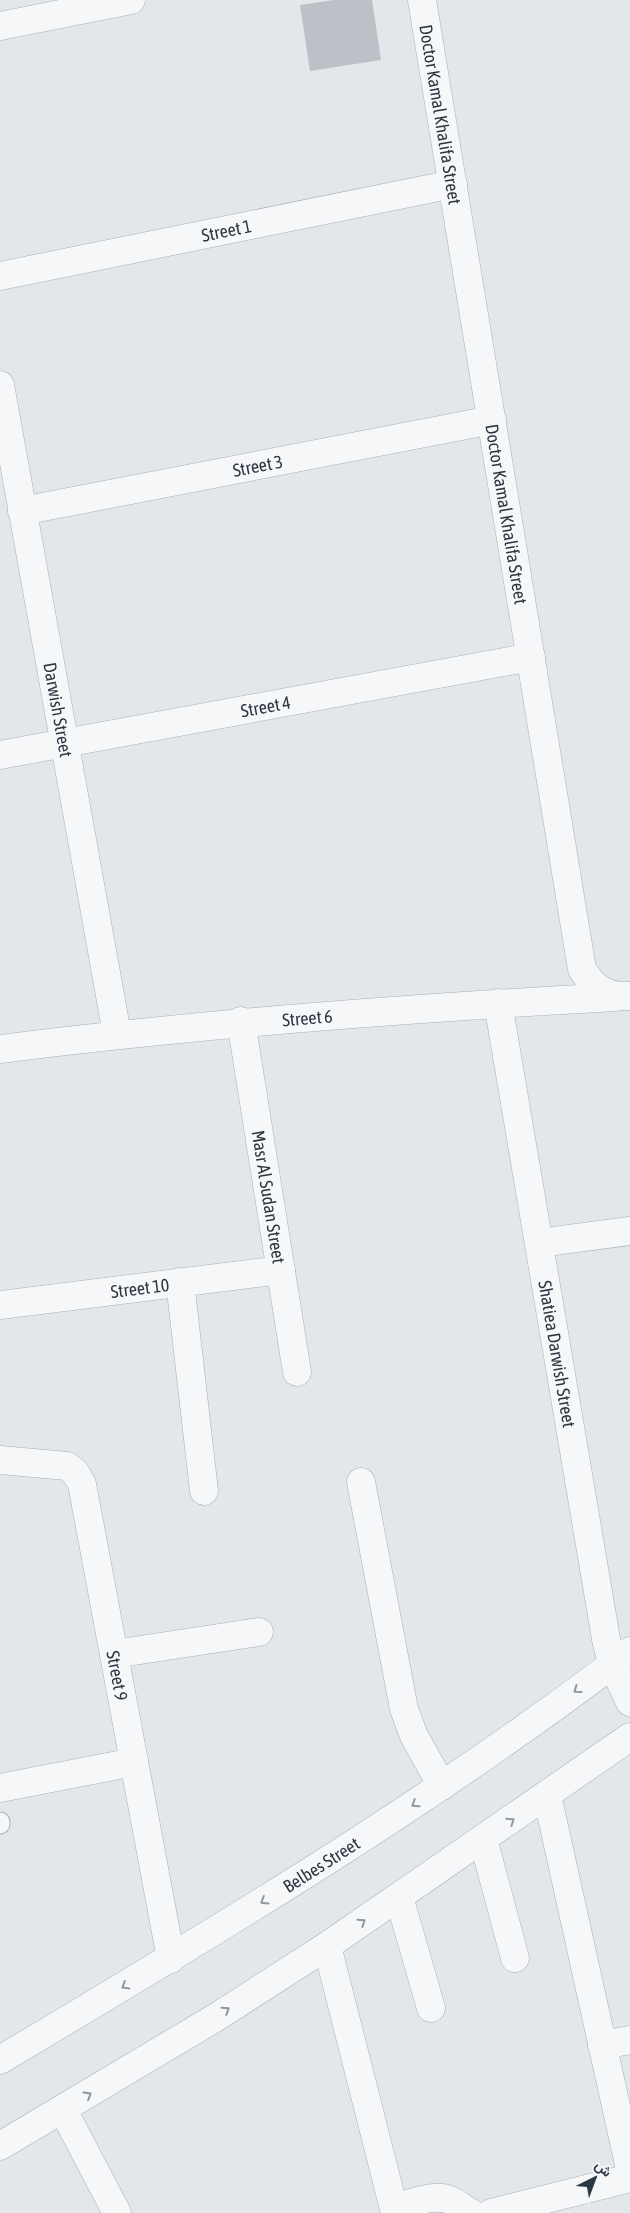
<svg xmlns="http://www.w3.org/2000/svg" width="630" height="2213" viewBox="0 0 630 2213" font-family="'Asap Condensed',Vazirmatn,sans-serif">
  <style>
    .building { fill: #bbc1c7 }
    .lines { fill: none; stroke-linecap: round; stroke-linejoin: round }
    .lane-casing { stroke: #a9afb4; stroke-width: 21 }
    .street-casing { stroke: #a9afb4; stroke-width: 29 }
    .lane { stroke: #f6f7f9; stroke-width: 19 }
    .street { stroke: #f6f7f9; stroke-width: 28 }
    .oneway { stroke: #91979e }
    .labels { text-anchor: middle; dominant-baseline: central; stroke-width: 4; stroke-linejoin: round; paint-order: stroke }
    .street-label { font-size: 18px; fill: #2c3742; stroke: #f3f6f8 }
  </style>
  <rect width="100%" height="100%" fill="#e4e7ea"/>
  <!-- building -->
  <path class="building" d="M334,0H372L381,60L310,71L300,5Z"/>
  <g class="lines">
    <defs>
      <path id="lane" d="M0,1822V1824"/>
      <g id="street">
        <path id="s1" d="M422,0L582,969C594,989 607,997 630,996"/>
        <path d="M0,26L131,0"/>
        <path id="s2" d="M0,276L453,184"/>
        <path id="s3" d="M0,385L117,1034"/>
        <path id="s4" d="M22,511L492,420"/>
        <path id="s5" d="M0,755L531,657"/>
        <path id="s6" d="M498,1003L606,1639L612,1664L630,1702"/>
        <path id="s7" d="M241,1021L297,1372"/>
        <path id="s8" d="M0,1049C205,1023 410,1008 616,997"/>
        <path d="M539,1243L630,1231"/>
        <path d="M180,1282L204,1491"/>
        <path id="s9" d="M0,1305L281,1270"/>
        <path id="s10" d="M0,1460L67,1466L75,1472L82,1484L171,1959"/>
        <path d="M361,1482L404,1709L414,1736L442,1786"/>
        <path d="M114,1654L259,1632"/>
        <path d="M0,1788L134,1762"/>
        <path d="M547,1795L630,2169"/>
        <path d="M483,1839L515,1958"/>
        <path d="M399,1897L431,2008"/>
        <path d="M327,1946L395,2213"/>
        <path d="M602,2045L630,2040"/>
        <path id="s11" d="M0,2060C215,1932 431,1803 630,1651"/>
        <path d="M63,2110L117,2213"/>
        <path d="M0,2146L215,2018L327,1946L630,1737"/>
        <path d="M394,2208C410,2204 434,2193 450,2200C457,2203 464,2209 471,2213"/>
        <path d="M491,2213L630,2178"/>
      </g>
    </defs>
    <!-- lane casing -->
    <use href="#lane" class="lane-casing"/>
    <!-- street casing -->
    <use href="#street" class="street-casing"/>
    <!-- lane -->
    <use href="#lane" class="lane"/>
    <!-- street -->
    <use href="#street" class="street"/>
  </g>
  <!-- one-way arrows -->
  <defs><path id="oneway-chevron" d="M-2-3.5L2.5 0L-2 3.5" fill="none" stroke-width="1.6" stroke-linecap="round" stroke-linejoin="round" transform="scale(1.25)"/></defs>
  <g class="oneway">
    <use href="#oneway-chevron" transform="translate(577 1690) rotate(144)"/>
    <use href="#oneway-chevron" transform="translate(415 1804) rotate(147)"/>
    <use href="#oneway-chevron" transform="translate(511 1821) rotate(-35)"/>
    <use href="#oneway-chevron" transform="translate(264 1901) rotate(148)"/>
    <use href="#oneway-chevron" transform="translate(362 1922) rotate(-34)"/>
    <use href="#oneway-chevron" transform="translate(125 1986) rotate(149)"/>
    <use href="#oneway-chevron" transform="translate(226 2010) rotate(-33)"/>
    <use href="#oneway-chevron" transform="translate(88 2095) rotate(-31)"/>
  </g>
  <g class="labels">
    <!-- street labels -->
    <g class="street-label">
      <text stroke="none"><textPath href="#s1" startOffset="116">Doctor Kamal Khalifa Street</textPath></text>
      <text stroke="none"><textPath href="#s2" startOffset="231">Street 1</textPath></text>
      <text stroke="none"><textPath href="#s4" startOffset="240">Street 3</textPath></text>
      <text stroke="none"><textPath href="#s1" startOffset="521">Doctor Kamal Khalifa Street</textPath></text>
      <text stroke="none"><textPath href="#s5" startOffset="270">Street 4</textPath></text>
      <text stroke="none"><textPath href="#s3" startOffset="330">Darwish Street</textPath></text>
      <text stroke="none"><textPath href="#s8" startOffset="309">Street 6</textPath></text>
      <text stroke="none"><textPath href="#s7" startOffset="178">Masr Al Sudan Street</textPath></text>
      <text stroke="none"><textPath href="#s9" startOffset="141">Street 10</textPath></text>
      <text stroke="none"><textPath href="#s6" startOffset="356">Shatiea Darwish Street</textPath></text>
      <text stroke="none"><textPath href="#s10" startOffset="286">Street 9</textPath></text>
      <text stroke="none"><textPath href="#s11" startOffset="376">Belbes Street</textPath></text>
    </g>
  </g>
  <!-- north arrow -->
  <g transform="translate(595 2178) rotate(42)" stroke="#f3f6f8" stroke-width="4" paint-order="stroke">
  <path d="M0-4L9 19L0 12L-9 19Z" fill="#2c3742"/>
  <text y="-8" font-size="14" font-weight="bold" text-anchor="middle" fill="#2c3742">ش</text>
  </g>
</svg>
